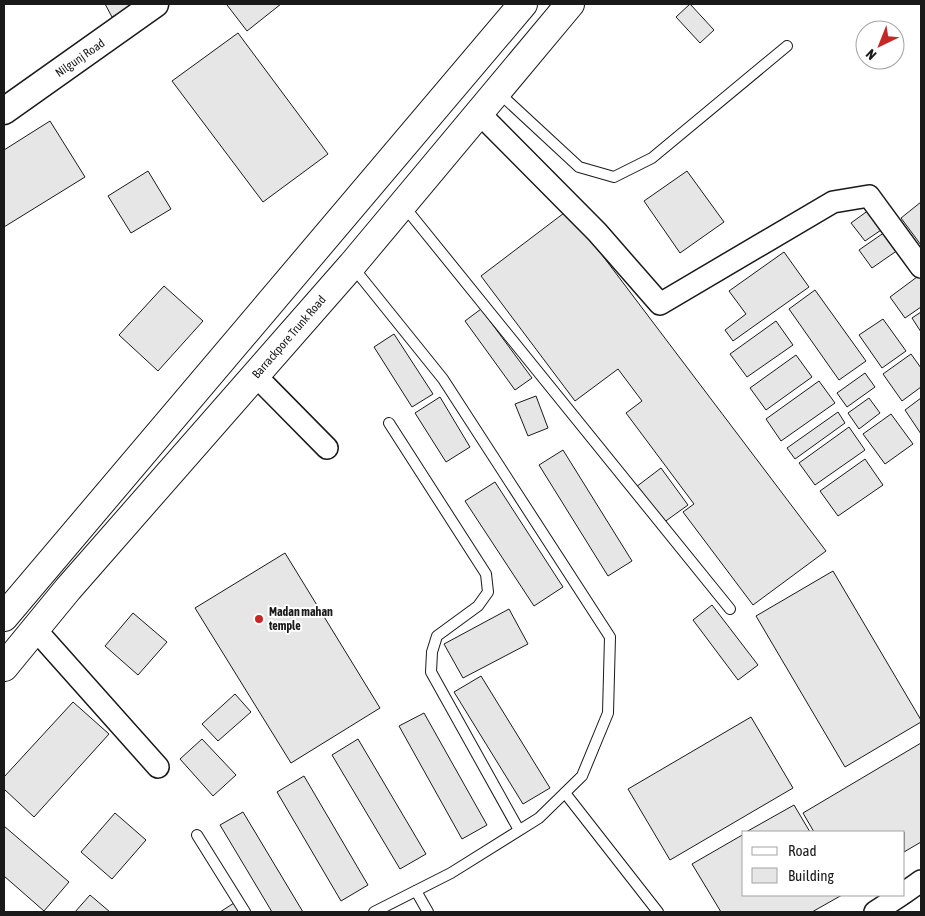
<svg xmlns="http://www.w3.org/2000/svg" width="925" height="916" viewBox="0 0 925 916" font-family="'Asap Condensed',sans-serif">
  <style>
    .building { fill: #e6e6e6; stroke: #1a1a1a }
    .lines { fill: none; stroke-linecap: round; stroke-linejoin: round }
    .service-casing { stroke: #1a1a1a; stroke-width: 12 }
    .minor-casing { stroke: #1a1a1a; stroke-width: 24 }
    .tertiary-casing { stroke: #1a1a1a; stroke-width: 29 }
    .primary-casing { stroke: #1a1a1a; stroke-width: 30 }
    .service { stroke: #fff; stroke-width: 10 }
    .minor { stroke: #fff; stroke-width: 21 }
    .tertiary { stroke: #fff; stroke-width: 26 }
    .primary { stroke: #fff; stroke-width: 28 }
    .poi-dot { fill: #c62828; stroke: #fff; stroke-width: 2 }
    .labels { text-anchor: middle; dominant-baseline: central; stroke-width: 4; stroke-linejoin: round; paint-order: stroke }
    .street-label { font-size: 12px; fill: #1a1a1a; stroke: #fff }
    .poi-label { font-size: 12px; font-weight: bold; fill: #1a1a1a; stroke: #fff; text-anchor: start }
  </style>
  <rect width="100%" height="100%" fill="#fff"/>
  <!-- building -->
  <g class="building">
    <path d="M105,4H136L112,17Z"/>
    <path d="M228,4H281L247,31L227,5Z"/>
    <path d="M690,4L714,30L700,43L676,17Z"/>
    <path d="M238,33L328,154L263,202L172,81Z"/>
    <path d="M50,121L85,177L4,227V150Z"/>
    <path d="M148,171L171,209L131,233L108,196Z"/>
    <path d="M687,171L724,222L680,253L644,201Z"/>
    <path d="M921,202V245L901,218Z"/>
    <path d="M873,207L887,226L865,241L851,223Z"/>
    <path d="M568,210L826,551L753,605L683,512L694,504L626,413L642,401L618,369L575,401L481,276Z"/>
    <path d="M885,232L898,250L872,268L859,250Z"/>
    <path d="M784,252L809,287L733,341L725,330L746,314L729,291Z"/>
    <path d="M921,274V307L905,318L890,297Z"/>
    <path d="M164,286L203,321L158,371L119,335Z"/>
    <path d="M815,290L866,361L839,380L789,309Z"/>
    <path d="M481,309L532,378L515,390L465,321Z"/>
    <path d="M921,312V332L912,318Z"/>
    <path d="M883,319L906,351L882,368L859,335Z"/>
    <path d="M776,321L793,345L747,377L730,354Z"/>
    <path d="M394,334L433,394L412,407L374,347Z"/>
    <path d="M911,354L921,368V387L902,401L883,374Z"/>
    <path d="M796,355L812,377L766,410L750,388Z"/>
    <path d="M865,373L875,387L847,407L837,393Z"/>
    <path d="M819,381L835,403L781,441L766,419Z"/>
    <path d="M536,396L548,428L528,436L515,404Z"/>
    <path d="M440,397L470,447L446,462L415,413Z"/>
    <path d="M869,398L880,413L859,429L848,413Z"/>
    <path d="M921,398V434L905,410Z"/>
    <path d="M838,412L845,423L795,459L787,448Z"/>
    <path d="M891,414L913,444L885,464L863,434Z"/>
    <path d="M849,427L865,450L815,485L799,463Z"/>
    <path d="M563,450L632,561L608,576L539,465Z"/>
    <path d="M865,459L883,485L838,516L820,491Z"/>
    <path d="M661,468L688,505L663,523L636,487Z"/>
    <path d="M495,482L563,587L534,606L465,501Z"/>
    <path d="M285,553L380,708L291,763L195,608Z"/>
    <path d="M833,571L921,720V722L845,767L756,616Z"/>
    <path d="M712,605L758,665L738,680L693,620Z"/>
    <path d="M509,609L528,644L463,678L444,644Z"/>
    <path d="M133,613L167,642L138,675L105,646Z"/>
    <path d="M481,676L550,788L523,804L454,692Z"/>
    <path d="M235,694L251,712L218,741L202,724Z"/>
    <path d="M73,702L109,734L34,817L4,789V777Z"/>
    <path d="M424,713L487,825L462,839L399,726Z"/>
    <path d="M751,717L793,788L670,860L628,789Z"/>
    <path d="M202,739L236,775L213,796L180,759Z"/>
    <path d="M358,739L426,854L400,869L332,755Z"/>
    <path d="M921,743V842L904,852V832H814L803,813Z"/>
    <path d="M304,776L368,885L341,901L277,792Z"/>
    <path d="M794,805L810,832H746Z"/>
    <path d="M243,812L303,912H272L220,825Z"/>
    <path d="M115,813L146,840L112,879L81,852Z"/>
    <path d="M4,826L69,882L44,911L4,876Z"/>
    <path d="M744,834V895H842L812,912H721L692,864Z"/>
    <path d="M90,895L110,912H75Z"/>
    <path d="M234,903L240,912H220Z"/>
  </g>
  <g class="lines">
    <defs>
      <g id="service">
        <path d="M498,92L579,167L614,177L652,158L787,46"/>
        <path d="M403,205L730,609"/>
        <path d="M352,266L443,379L610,637L608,713L582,776L539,818L451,873L374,912"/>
        <path d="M389,423L486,574L488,592L478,606L437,636L432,652L431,672L519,830"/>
        <path d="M565,793L658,912"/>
        <path d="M197,835L245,912"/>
        <path d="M416,891L428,912"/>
      </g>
      <g id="minor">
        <path d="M479,113L597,232L660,304L833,202L869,196L921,267"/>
        <path d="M255,375L327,448"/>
        <path d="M35,629L158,767"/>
        <path d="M904,893L921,881"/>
        <path d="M875,912L901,895"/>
      </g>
      <path id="tertiary" d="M4,111L155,4"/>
      <g id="primary">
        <path d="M4,617L523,4"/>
        <path d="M4,667L68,589L352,265L570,4"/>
      </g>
    </defs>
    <!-- service casing -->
    <use href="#service" class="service-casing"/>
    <!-- minor casing -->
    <use href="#minor" class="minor-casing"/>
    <!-- tertiary casing -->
    <use href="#tertiary" class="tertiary-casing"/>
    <!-- primary casing -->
    <use href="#primary" class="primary-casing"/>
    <!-- service -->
    <use href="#service" class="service"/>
    <!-- minor -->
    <use href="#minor" class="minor"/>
    <!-- tertiary -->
    <use href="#tertiary" class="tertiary"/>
    <!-- primary -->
    <use href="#primary" class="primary"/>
  </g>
  <!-- markers -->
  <circle class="poi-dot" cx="259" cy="619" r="5"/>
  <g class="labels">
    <!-- street labels -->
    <g class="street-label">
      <text transform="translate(80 58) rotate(-35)">Nilgunj Road</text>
      <text transform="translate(289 337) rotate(-49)">Barrackpore Trunk Road</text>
    </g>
    <!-- poi labels -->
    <g class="poi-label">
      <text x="269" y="612">Madan mahan<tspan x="269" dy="14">temple</tspan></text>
    </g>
  </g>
  <!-- border -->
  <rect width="925" height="916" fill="none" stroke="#1a1a1a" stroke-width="10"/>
  <!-- legend -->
  <rect x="742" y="831" width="162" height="65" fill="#ffffff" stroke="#a3a3a3"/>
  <rect x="752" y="847" width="25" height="8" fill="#ffffff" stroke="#a3a3a3"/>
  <text x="788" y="856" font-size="15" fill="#1a1a1a">Road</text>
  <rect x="752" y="868" width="25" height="15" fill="#e6e6e6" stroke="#a3a3a3"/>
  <text x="788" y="881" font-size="15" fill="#1a1a1a">Building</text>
  <!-- north arrow -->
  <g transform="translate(880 45) rotate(223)"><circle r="24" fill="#ffffff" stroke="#a3a3a3"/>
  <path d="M0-4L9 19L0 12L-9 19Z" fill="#c62828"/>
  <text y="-8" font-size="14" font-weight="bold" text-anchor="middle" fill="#1a1a1a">N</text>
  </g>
</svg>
